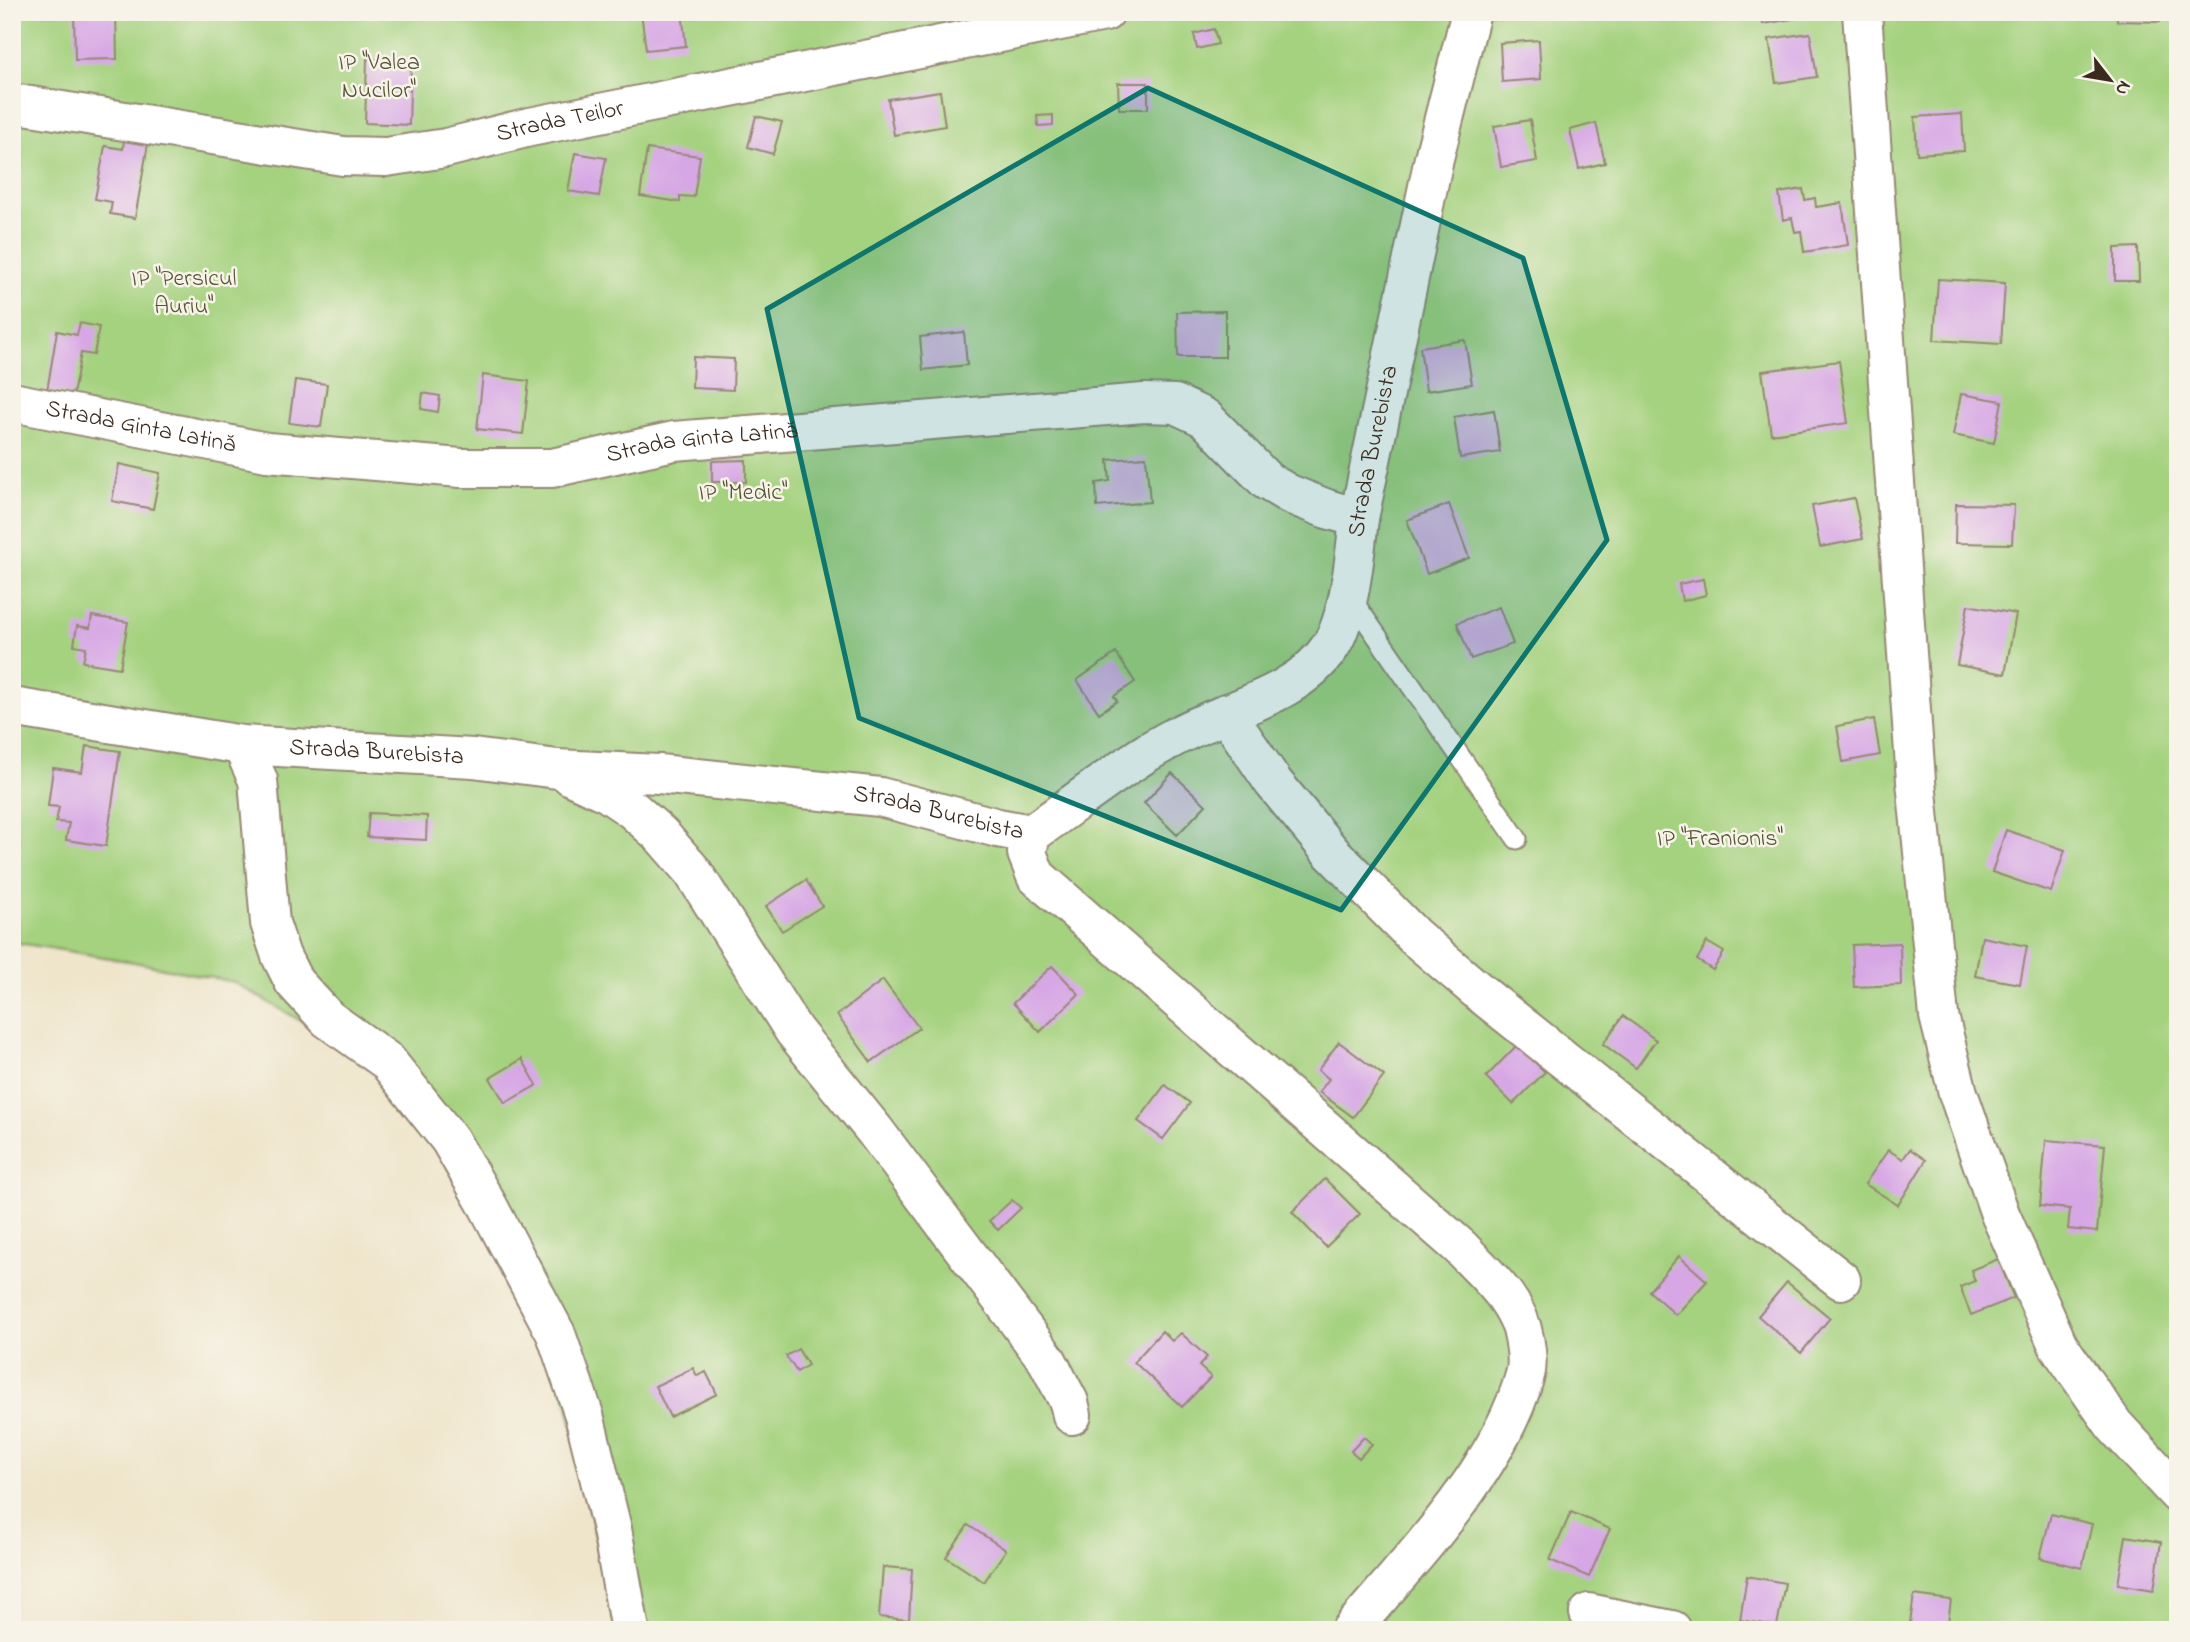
<svg xmlns="http://www.w3.org/2000/svg" width="2190" height="1642" viewBox="0 0 2190 1642" font-family="'Indie Flower',sans-serif">
  <style>
    .green { fill: #a5d27f; stroke: #707e4e; stroke-width: 2 }
    .building { fill: #d7a7e5 }
    .lines { fill: none; stroke-linecap: round; stroke-linejoin: round }
    .service-casing { stroke: #958874; stroke-width: 23 }
    .minor-casing { stroke: #958874; stroke-width: 42 }
    .service { stroke: #fff; stroke-width: 19 }
    .minor { stroke: #fff; stroke-width: 38 }
    .marked { fill: #0f766e; fill-opacity: 0.2; stroke: #0f766e; stroke-width: 5; stroke-linejoin: round }
    .labels { text-anchor: middle; dominant-baseline: central; stroke-width: 5; stroke-linejoin: round; paint-order: stroke }
    .park-label { font-size: 24px; fill: #565436; stroke: #f7f3e8 }
    .street-label { font-size: 24px; fill: #3b2a1e; stroke: #f7f3e8 }
  </style>
  <rect width="100%" height="100%" fill="#f7f3e8"/>
  <filter id="ink" filterUnits="userSpaceOnUse"><feTurbulence type="fractalNoise" baseFrequency=".0143" numOctaves="2"/><feDisplacementMap in="SourceGraphic" scale="14" xChannelSelector="R" yChannelSelector="G"/><feConvolveMatrix kernelMatrix="1 2 1 2 8 2 1 2 1" color-interpolation-filters="sRGB"/></filter>
  <filter id="wash" filterUnits="userSpaceOnUse"><feTurbulence type="fractalNoise" baseFrequency=".00686" numOctaves="4" result="noise"/><feDisplacementMap in="SourceGraphic" scale="28" xChannelSelector="R" yChannelSelector="G"/><feGaussianBlur stdDeviation="1.57" result="paint"/><feColorMatrix in="noise" values="0 0 0 0 0 0 0 0 0 0 0 0 0 0 0 0 0 1.4 0 .05"/><feComposite in="paint" operator="in"/></filter>
  <g filter="url(#wash)">
    <rect width="100%" height="100%" fill="#efe5cb"/>
    <!-- green -->
    <path class="green" d="M12,12H2178V1630H615L566,1396L521,1296L446,1162L382,1077L331,1038L233,982L134,962L12,942Z"/>
    <g id="blocks">
      <!-- building -->
      <g class="building">
        <path d="M74,12H116L117,59L75,60Z"/>
        <path d="M641,12H682L686,46L646,50Z"/>
        <path d="M1761,12H1803L1804,17L1763,24Z"/>
        <path d="M2117,12H2160V22L2117,21Z"/>
        <path d="M1214,29L1218,44L1197,49L1194,34Z"/>
        <path d="M1810,33L1817,77L1776,83L1769,39Z"/>
        <path d="M1539,40L1541,79L1502,82L1500,43Z"/>
        <path d="M367,59L411,60L409,125L365,123Z"/>
        <path d="M1118,83H1148V109H1119Z"/>
        <path d="M940,91L945,126L894,135L888,99Z"/>
        <path d="M1962,114L1964,151L1917,154L1915,117Z"/>
        <path d="M1053,115V125L1038,126L1037,116Z"/>
        <path d="M756,116L782,122L773,154L748,147Z"/>
        <path d="M1530,120L1537,161L1501,167L1494,126Z"/>
        <path d="M1596,123L1605,163L1579,169L1570,130Z"/>
        <path d="M124,140L148,144L135,218L110,214L112,202L95,199L105,146L123,149Z"/>
        <path d="M647,149L700,156L694,197L680,196V202L640,196Z"/>
        <path d="M575,153L606,158L599,196L568,191Z"/>
        <path d="M12,187L17,188L14,212H12Z"/>
        <path d="M1803,189L1805,200L1815,198L1816,207L1842,203L1848,245L1804,252L1801,231L1795,232L1792,218L1783,220L1779,193Z"/>
        <path d="M2138,247L2139,281H2115V248Z"/>
        <path d="M1938,279L2005,283L2001,344L1934,340Z"/>
        <path d="M1225,311V357H1178L1177,312Z"/>
        <path d="M80,323L99,327L94,355L81,353L73,395L47,391L57,331L77,335Z"/>
        <path d="M964,332L967,365L923,370L920,337Z"/>
        <path d="M1465,340L1472,384L1426,391L1420,347Z"/>
        <path d="M693,357L734,359L733,390L692,388Z"/>
        <path d="M1839,361L1848,423L1771,434L1762,371Z"/>
        <path d="M483,375L529,381L523,434L477,429Z"/>
        <path d="M295,380L327,384L321,427L289,423Z"/>
        <path d="M423,393L440,396L438,412L421,409Z"/>
        <path d="M1961,394L2002,401L1994,443L1953,435Z"/>
        <path d="M1494,410L1500,452L1460,458L1454,417Z"/>
        <path d="M1146,457L1150,502L1097,507L1096,483L1110,481L1108,460Z"/>
        <path d="M746,460V482H712V461Z"/>
        <path d="M119,464L160,473L153,509L112,501Z"/>
        <path d="M1854,498L1863,539L1820,547L1812,506Z"/>
        <path d="M1449,504L1469,558L1427,574L1407,520Z"/>
        <path d="M1956,504L2014,505L2012,544L1955,543Z"/>
        <path d="M1703,579L1706,595L1682,601L1679,584Z"/>
        <path d="M1968,605L2016,614L2005,674L1957,665Z"/>
        <path d="M1499,607L1513,644L1471,659L1457,623Z"/>
        <path d="M92,616L128,622L120,668L83,662L86,647L74,645L77,626L90,628Z"/>
        <path d="M1116,653L1135,682L1114,696L1117,701L1099,713L1077,680Z"/>
        <path d="M1874,719L1880,755L1843,762L1837,726Z"/>
        <path d="M86,746L120,751L106,846L66,840L69,823L56,822L59,807L48,806L53,768L82,772Z"/>
        <path d="M1172,773L1206,805L1177,835L1144,803Z"/>
        <path d="M369,813L427,816L426,840L367,837Z"/>
        <path d="M2006,830L2065,850L2051,892L1992,872Z"/>
        <path d="M806,880L822,906L782,931L766,906Z"/>
        <path d="M1982,937L2027,946L2020,984L1975,976Z"/>
        <path d="M1707,942L1724,952L1713,970L1697,960Z"/>
        <path d="M1900,943L1901,985L1854,987L1852,945Z"/>
        <path d="M1052,966L1079,994L1040,1032L1013,1003Z"/>
        <path d="M883,980L919,1028L871,1062L837,1015Z"/>
        <path d="M1623,1016L1656,1040L1636,1068L1603,1044Z"/>
        <path d="M1339,1042L1384,1076L1353,1117L1319,1092L1329,1079L1318,1070Z"/>
        <path d="M1517,1045L1545,1072L1513,1104L1486,1077Z"/>
        <path d="M522,1059L537,1085L505,1103L490,1078Z"/>
        <path d="M1165,1085L1190,1103L1163,1139L1138,1121Z"/>
        <path d="M2046,1140L2105,1145L2097,1232L2068,1229L2070,1209L2040,1206Z"/>
        <path d="M1910,1149L1926,1160L1898,1205L1865,1184L1888,1150L1903,1159Z"/>
        <path d="M1325,1179L1360,1214L1326,1247L1292,1212Z"/>
        <path d="M1012,1200L1021,1208L998,1230L989,1221Z"/>
        <path d="M1679,1256L1707,1281L1676,1315L1649,1291Z"/>
        <path d="M1998,1259L2014,1298L1971,1315L1960,1287L1975,1281L1971,1270Z"/>
        <path d="M1787,1282L1830,1318L1801,1353L1758,1316Z"/>
        <path d="M1162,1331L1172,1341L1181,1333L1207,1357L1199,1366L1211,1377L1182,1407L1134,1362Z"/>
        <path d="M798,1349L808,1365L797,1372L786,1356Z"/>
        <path d="M693,1368L697,1376L706,1372L717,1394L670,1417L655,1386Z"/>
        <path d="M1364,1437L1372,1444L1359,1458L1351,1451Z"/>
        <path d="M1571,1512L1610,1529L1589,1577L1550,1560Z"/>
        <path d="M2051,1514L2092,1524L2082,1568L2040,1558Z"/>
        <path d="M968,1525L1006,1550L984,1582L946,1557Z"/>
        <path d="M2126,1536L2161,1542L2154,1590L2118,1584Z"/>
        <path d="M883,1567L912,1569L909,1620L879,1617Z"/>
        <path d="M1747,1576L1785,1583L1777,1626L1740,1620Z"/>
        <path d="M1914,1595L1951,1600L1947,1630H1909Z"/>
      </g>
    </g>
  </g>
  <g filter="url(#ink)">
    <use href="#blocks" fill-opacity="0" stroke="#958874" stroke-width="2"/>
    <g class="lines">
      <defs>
        <path id="service" d="M1350,597L1517,839"/>
        <g id="minor">
          <path d="M1862,12L1916,781L1939,1016L1958,1093L2000,1214L2058,1345L2114,1425L2178,1494"/>
          <path id="s1" d="M12,103L343,156L386,157L446,148L530,127L1105,12"/>
          <path id="s2" d="M12,402L267,452L461,468H552L674,441L1144,403L1175,404L1205,418L1267,481L1289,494L1327,509L1359,518"/>
          <path id="s3" d="M12,707L242,745L473,758L557,769L659,774L880,797L998,828L1031,834C1070,807 1108,777 1148,752C1165,742 1182,732 1200,725C1244,705 1302,690 1330,647C1350,617 1355,554 1359,518L1434,158L1471,12"/>
          <path d="M1226,713L1273,782L1331,852L1415,937L1484,996L1841,1280"/>
          <path d="M242,745L258,780L270,923L281,956L294,982L328,1019L387,1061L450,1140L488,1206L556,1334L584,1415L612,1529L630,1630"/>
          <path d="M571,776L608,793L633,810L661,835L693,872L794,1031L875,1131L1047,1360L1069,1402L1072,1415"/>
          <path d="M1031,834L1027,853L1036,876L1460,1247C1485,1274 1518,1300 1524,1338C1526,1348 1528,1365 1525,1375C1500,1468 1413,1557 1351,1630"/>
          <path d="M1589,1613L1672,1630"/>
        </g>
      </defs>
      <!-- service casing -->
      <use href="#service" class="service-casing"/>
      <!-- minor casing -->
      <use href="#minor" class="minor-casing"/>
      <!-- service -->
      <use href="#service" class="service"/>
      <!-- minor -->
      <use href="#minor" class="minor"/>
    </g>
  </g>
  <!-- marked area -->
  <path class="marked" d="M1148,88L1523,258L1607,540L1341,910L859,718L767,309Z"/>
  <g class="labels">
    <!-- park labels -->
    <g class="park-label">
      <text x="379" y="63">IP "Valea<tspan x="379" dy="28">Nucilor"</tspan></text>
      <text x="184" y="279">IP "Persicul<tspan x="184" dy="28">Auriu"</tspan></text>
      <text x="743" y="493">IP "Medic"</text>
      <text x="1720" y="839">IP "Franionis"</text>
    </g>
    <!-- street labels -->
    <g class="street-label">
      <text stroke="none"><textPath href="#s1" startOffset="556">Strada Teilor</textPath></text>
      <text stroke="none"><textPath href="#s2" startOffset="131">Strada Ginta Latină</textPath></text>
      <text stroke="none"><textPath href="#s2" startOffset="698">Strada Ginta Latină</textPath></text>
      <text stroke="none"><textPath href="#s3" startOffset="1586">Strada Burebista</textPath></text>
      <text stroke="none"><textPath href="#s3" startOffset="368">Strada Burebista</textPath></text>
      <text stroke="none"><textPath href="#s3" startOffset="934">Strada Burebista</textPath></text>
    </g>
  </g>
  <!-- margin -->
  <rect width="2190" height="1642" fill="none" stroke="#f7f3e8" stroke-width="42"/>
  <!-- north arrow -->
  <g transform="translate(2110 80) rotate(121)" stroke="#f7f3e8" stroke-width="5" paint-order="stroke">
  <path d="M0-5L12 26L0 18L-12 26Z" fill="#3b2a1e"/>
  <text y="-10" font-size="19" font-weight="bold" text-anchor="middle" fill="#3b2a1e">N</text>
  </g>
</svg>
